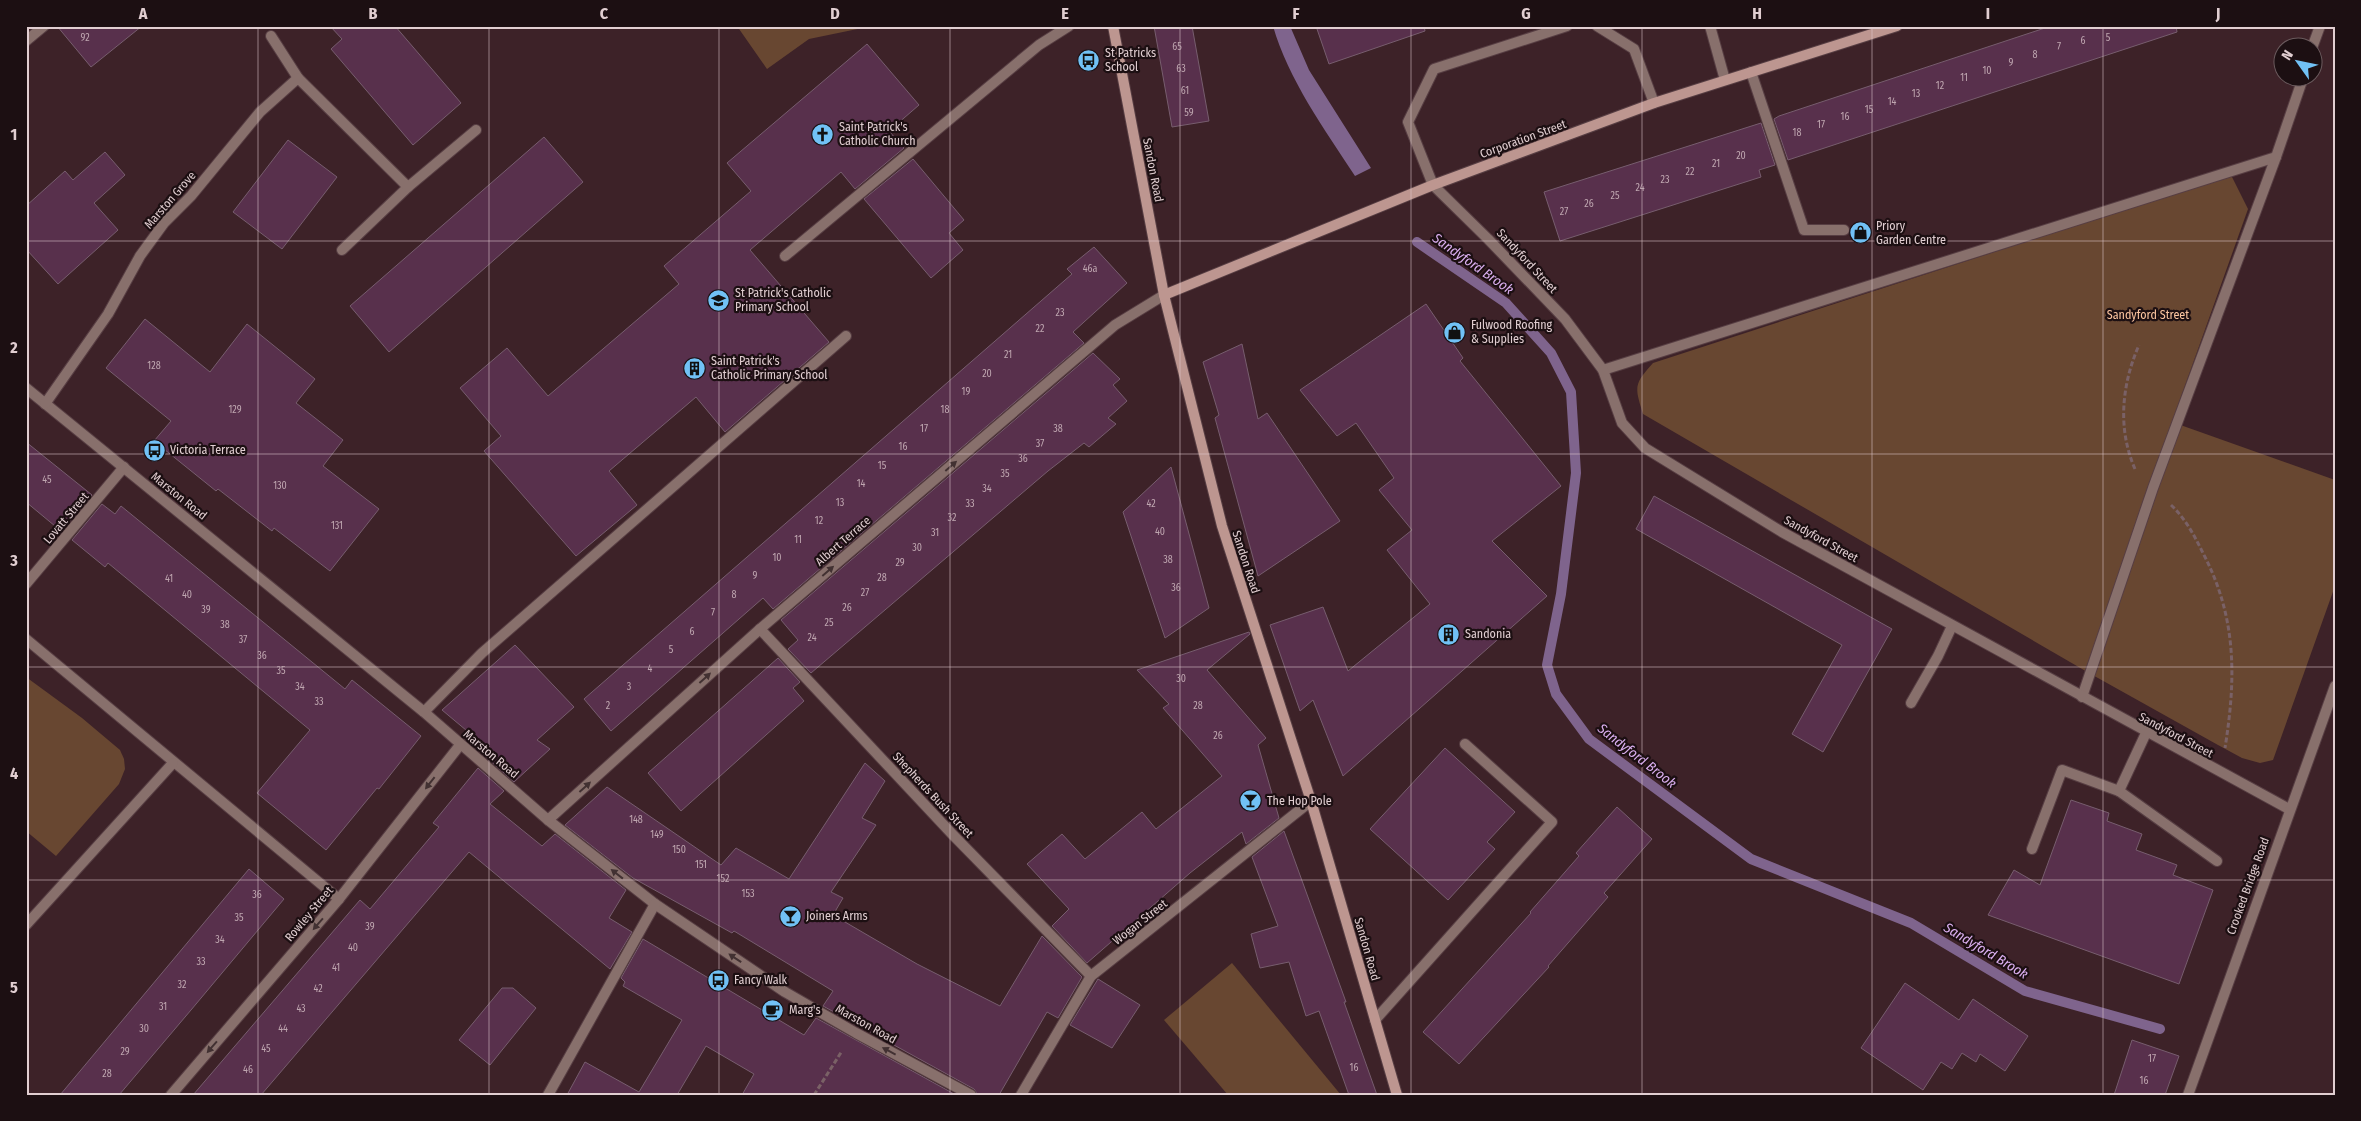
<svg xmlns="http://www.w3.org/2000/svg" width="2361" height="1121" viewBox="0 0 2361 1121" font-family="'Fira Sans Condensed',sans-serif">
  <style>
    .green { fill: #684731 }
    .water { fill: #7f648d }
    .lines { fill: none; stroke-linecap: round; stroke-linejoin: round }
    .stream { stroke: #7f648d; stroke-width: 10 }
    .building { fill: #58304c; stroke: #775d6e }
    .lane-casing { stroke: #573e43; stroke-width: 12 }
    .street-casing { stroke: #573e43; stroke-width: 12 }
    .secondary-casing { stroke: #573e43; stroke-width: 12 }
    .path { stroke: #7a6166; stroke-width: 3; stroke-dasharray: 5 2.5; stroke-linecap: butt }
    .lane { stroke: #88706c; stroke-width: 10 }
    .street { stroke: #88706c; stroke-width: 10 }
    .secondary { stroke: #bd9690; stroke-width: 10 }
    .oneway { fill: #423132 }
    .grid { fill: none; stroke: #e1ced1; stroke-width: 1; stroke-opacity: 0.55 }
    .labels { text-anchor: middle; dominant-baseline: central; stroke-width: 4.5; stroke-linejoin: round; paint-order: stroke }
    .number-label { font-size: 10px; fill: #bfa6b0 }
    .poi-label { font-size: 12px; fill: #e1ced1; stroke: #1c0f12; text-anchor: start }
    .street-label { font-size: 12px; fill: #e1ced1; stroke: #1c0f12 }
    .park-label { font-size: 12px; fill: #fcc5a0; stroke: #1c0f12 }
    .water-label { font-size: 14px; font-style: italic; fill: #dbaff0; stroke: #1c0f12 }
    .neatline { fill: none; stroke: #e1ced1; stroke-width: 2 }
    .grid-label { font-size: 16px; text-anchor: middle; font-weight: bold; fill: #e1ced1 }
  </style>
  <rect width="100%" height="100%" fill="#3d2228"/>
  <!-- green -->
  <g class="green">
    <path d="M737,26H872L809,39L767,69Z"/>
    <path d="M2231,175L2248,209L2172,422L2335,480V586L2273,760L2260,763L2242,758L2218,745L2089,673L1643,414C1635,387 1633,385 1653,363Z"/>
    <path d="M26,677L82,718L120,750L124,759L125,769L119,784L56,856L26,831Z"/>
    <path d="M1232,963L1341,1095H1228L1164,1020Z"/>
  </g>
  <!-- water -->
  <path class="water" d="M1273,26H1290L1309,70L1371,168L1355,176C1325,130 1288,79 1273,26Z"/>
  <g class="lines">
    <!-- stream -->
    <path class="stream" d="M1417,242L1506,303L1551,353L1571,392L1576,473L1561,594L1547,665L1556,694L1589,739L1751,859L1911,923L2025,991L2160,1029"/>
  </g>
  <!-- building -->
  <g class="building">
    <path d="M57,26H142L91,67Z"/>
    <path d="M330,26H395L461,103L413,145L331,49L342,39Z"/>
    <path d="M1154,26H1192L1209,121L1172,127Z"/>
    <path d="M1316,26H1424L1425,31L1329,64Z"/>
    <path d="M2051,26H2176L2177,32L1788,160L1774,119L1779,116Z"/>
    <path d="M867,44L919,105L889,131L904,148L855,189L841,172L750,250L829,342L725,432L696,397L609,471L637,505L576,556L484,451L501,436L460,388L507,348L548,396L679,284L664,266L751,191L727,163Z"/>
    <path d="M1761,123L1775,165L1759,170L1761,177L1560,241L1544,192Z"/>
    <path d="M544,137L583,182L389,352L350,306Z"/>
    <path d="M288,140L337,177L282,249L233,212Z"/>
    <path d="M105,152L125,175L94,203L118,230L58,284L26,249V206L65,171L73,180Z"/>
    <path d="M913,159L964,220L949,233L963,250L931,278L864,199Z"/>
    <path d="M1094,247L1127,283L1073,332L1084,343L773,609L763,598L611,731L584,699L1072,274L1067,269Z"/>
    <path d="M1426,304L1463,358L1460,361L1561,486L1492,541L1547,596L1343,776L1313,700L1300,711L1270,625L1323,607L1348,671L1430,604L1387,550L1412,530L1379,490L1394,478L1356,423L1337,436L1300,390Z"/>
    <path d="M145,319L210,372L247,324L315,379L296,403L343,440L323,466L379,509L330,571L274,528L272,531L218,489L216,491L154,441L171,421L106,368Z"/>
    <path d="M1242,344L1258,419L1267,413L1340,521L1258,576L1215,418L1219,415L1203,362Z"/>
    <path d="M1093,353L1120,379L1113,385L1127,401L1108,418L1116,424L1089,447L1084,443L1048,471L811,673L788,649L798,640L781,620Z"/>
    <path d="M26,442L92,495L61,531L26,502Z"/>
    <path d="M1171,467L1209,608L1165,638L1123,512Z"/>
    <path d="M1654,496L1892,629L1823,752L1792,734L1842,645L1636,529Z"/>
    <path d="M102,504L115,514L121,506L345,689L352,680L421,736L379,789L377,788L326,850L257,793L310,730L108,563L105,567L72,540Z"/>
    <path d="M1249,632L1250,634L1207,670L1266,738L1258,745L1279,818L1246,844L1242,832L1190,873L1087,963L1052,926L1069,909L1027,864L1062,834L1085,859L1142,812L1156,829L1222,776L1163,708L1169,704L1137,670Z"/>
    <path d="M515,645L574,707L537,740L550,749L514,782L486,757L491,751L442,710Z"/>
    <path d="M778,658L800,682L793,688L804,701L681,811L648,773Z"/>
    <path d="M1445,748L1515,812L1487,842L1495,849L1448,900L1370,829Z"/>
    <path d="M865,763L885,781L862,818L876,825L831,892L843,898L833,915L917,964L1000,1006L1042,936L1082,977L1058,1018L1047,1012L999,1095H978L974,1089L823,1006L833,991L734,931L732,933L633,878L565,825L607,787L721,865L736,848L789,879Z"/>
    <path d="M478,768L504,791L490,804L542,846L555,834L626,890L609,918L632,932L610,969L469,852L261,1095H193L360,900L370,909L439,827L433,823Z"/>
    <path d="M2071,800L2109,813L2107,821L2142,834L2136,850L2177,865L2173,875L2213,890L2179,984L1988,915L2014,870L2040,885Z"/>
    <path d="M1617,807L1652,839L1604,893L1608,897L1548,966L1549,967L1459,1064L1423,1032L1531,913L1530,912L1579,856L1576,853Z"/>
    <path d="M1284,831L1346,1002H1344L1377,1095H1349L1319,1011L1306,1016L1289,962L1260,968L1251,934L1278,926L1252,857Z"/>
    <path d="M249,869L284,899L191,1010L119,1095H60Z"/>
    <path d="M643,939L804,1035L816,1018L956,1095H742L754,1074L706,1046L677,1095H567L585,1062L639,1092L682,1020L623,986L625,982L621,978Z"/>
    <path d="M1098,979L1140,1005L1112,1048L1070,1025Z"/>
    <path d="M1905,983L1959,1020L1973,999L2028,1036L2005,1071L1980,1054L1976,1062L1962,1053L1952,1069L1941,1062L1923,1090L1861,1048Z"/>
    <path d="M502,988H513L536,1008L490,1065L459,1040Z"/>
    <path d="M2132,1040L2179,1056L2165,1095H2114Z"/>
  </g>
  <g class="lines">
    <defs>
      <g id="lane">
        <path d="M1597,26L1634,49L1654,103"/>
        <path d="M1710,26L1725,80"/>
        <path d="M2312,48L2320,26"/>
        <path d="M1751,72L1804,230H1844"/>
        <path d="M1433,185L1408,122L1434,69L1567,26"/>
        <path d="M785,256L1039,45L1069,26"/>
        <path d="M1603,370L2276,157"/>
        <path d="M26,639L339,899"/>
        <path d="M2082,697L2153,488L2276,157L2303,78"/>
        <path d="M1911,703L1938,656L1952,626"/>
        <path d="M424,712L482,653L846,336"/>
        <path d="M2119,791L2217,861"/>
        <path d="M2032,849L2062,770L2119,791L2146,733"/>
        <path d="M26,925L173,763"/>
        <path d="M1375,1020L1552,822L1465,744"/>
      </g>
      <g id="street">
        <path d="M271,36L298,78"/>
        <path d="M26,41L44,26"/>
        <path d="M1433,185L1488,239L1565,319L1603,370L1622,423L1645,448L1782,532L2289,809"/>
        <path d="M342,250L408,187"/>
        <path d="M26,388L424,712L548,820L655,904L785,992L856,1033L971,1095"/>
        <path d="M45,404L108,314L140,256L164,223L191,196L260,112L298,78L408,187L476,130"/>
        <path d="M26,584L124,467"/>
        <path d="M760,629L953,835L1091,976"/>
        <path d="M548,820L760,629L1115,325L1164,295"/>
        <path d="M171,1095L339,899L460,745"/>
        <path d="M548,1095L655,904"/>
        <path d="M1021,1095L1091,976L1311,801"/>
        <path d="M2188,1095L2335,686"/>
      </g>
      <g id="secondary">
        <path d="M1113,26L1164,295L1222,526L1311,801L1397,1095"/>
        <path d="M1164,295L1433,185L1654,103L1897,26"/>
      </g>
    </defs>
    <!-- lane casing -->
    <use href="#lane" class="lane-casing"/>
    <!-- street casing -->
    <use href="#street" class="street-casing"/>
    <!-- secondary casing -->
    <use href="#secondary" class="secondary-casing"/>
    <!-- path -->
    <g class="path">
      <path d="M2135,469C2117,428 2122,384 2139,345"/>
      <path d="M2171,505C2186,519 2195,537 2204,555C2237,619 2236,679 2225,748"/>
      <path d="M814,1095L842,1051"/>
    </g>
    <!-- lane -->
    <use href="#lane" class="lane"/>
    <!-- street -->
    <use href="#street" class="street"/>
    <!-- secondary -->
    <use href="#secondary" class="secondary"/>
  </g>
  <!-- one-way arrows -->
  <defs><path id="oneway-solid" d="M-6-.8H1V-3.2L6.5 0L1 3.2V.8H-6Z" transform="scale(1.25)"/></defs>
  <g class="oneway">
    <use href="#oneway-solid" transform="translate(951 466) rotate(-41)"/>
    <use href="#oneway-solid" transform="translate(828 571) rotate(-41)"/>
    <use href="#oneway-solid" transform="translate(705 678) rotate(-42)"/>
    <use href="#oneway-solid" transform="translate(430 783) rotate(128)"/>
    <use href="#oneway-solid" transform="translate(585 787) rotate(-42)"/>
    <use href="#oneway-solid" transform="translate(617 874) rotate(-142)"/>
    <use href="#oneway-solid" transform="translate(318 924) rotate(131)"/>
    <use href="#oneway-solid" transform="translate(735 958) rotate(-146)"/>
    <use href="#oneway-solid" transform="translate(212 1047) rotate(131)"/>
    <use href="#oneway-solid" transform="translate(889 1051) rotate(-152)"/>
  </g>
  <!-- grid -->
  <path class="grid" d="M258,26V1095M489,26V1095M719,26V1095M950,26V1095M1180,26V1095M1411,26V1095M1642,26V1095M1872,26V1095M2103,26V1095M26,241H2335M26,454H2335M26,667H2335M26,880H2335"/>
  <!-- icons -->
  <defs>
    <symbol id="bus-disc" viewBox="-11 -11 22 22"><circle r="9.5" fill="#71c1f5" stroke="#1c0f12"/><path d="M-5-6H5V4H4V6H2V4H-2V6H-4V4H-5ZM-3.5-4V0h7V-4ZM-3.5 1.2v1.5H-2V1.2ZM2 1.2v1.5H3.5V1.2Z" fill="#111"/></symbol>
    <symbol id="church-disc" viewBox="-11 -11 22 22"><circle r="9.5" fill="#71c1f5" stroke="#1c0f12"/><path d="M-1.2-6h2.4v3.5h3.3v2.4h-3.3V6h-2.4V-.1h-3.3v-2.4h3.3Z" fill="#111"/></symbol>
    <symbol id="shop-disc" viewBox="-11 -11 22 22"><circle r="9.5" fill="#71c1f5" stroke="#1c0f12"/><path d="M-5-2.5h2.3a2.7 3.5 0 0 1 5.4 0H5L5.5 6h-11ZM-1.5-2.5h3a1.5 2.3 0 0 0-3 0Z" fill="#111"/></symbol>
    <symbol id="school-disc" viewBox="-11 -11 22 22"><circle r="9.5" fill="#71c1f5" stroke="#1c0f12"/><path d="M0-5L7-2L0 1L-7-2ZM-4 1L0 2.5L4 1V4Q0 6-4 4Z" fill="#111"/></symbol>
    <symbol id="building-disc" viewBox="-11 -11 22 22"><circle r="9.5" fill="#71c1f5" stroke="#1c0f12"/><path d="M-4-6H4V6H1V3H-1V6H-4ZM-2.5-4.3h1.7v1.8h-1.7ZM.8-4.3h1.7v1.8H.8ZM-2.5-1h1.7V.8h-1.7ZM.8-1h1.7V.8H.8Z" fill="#111"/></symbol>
    <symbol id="bar-disc" viewBox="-11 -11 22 22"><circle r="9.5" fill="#71c1f5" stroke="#1c0f12"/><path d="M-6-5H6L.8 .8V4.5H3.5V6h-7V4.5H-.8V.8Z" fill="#111"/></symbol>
    <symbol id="cafe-disc" viewBox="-11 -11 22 22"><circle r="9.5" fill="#71c1f5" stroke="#1c0f12"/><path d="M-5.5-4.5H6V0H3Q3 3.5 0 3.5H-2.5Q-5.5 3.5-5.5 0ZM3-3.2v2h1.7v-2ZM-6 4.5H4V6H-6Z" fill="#111"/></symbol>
  </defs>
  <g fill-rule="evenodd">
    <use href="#bus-disc" x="1076" y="48" width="25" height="25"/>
    <use href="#church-disc" x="810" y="122" width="25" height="25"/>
    <use href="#shop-disc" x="1848" y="220" width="25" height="25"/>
    <use href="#school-disc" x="706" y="288" width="25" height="25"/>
    <use href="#shop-disc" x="1442" y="320" width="25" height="25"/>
    <use href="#building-disc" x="682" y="356" width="25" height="25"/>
    <use href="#bus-disc" x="142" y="438" width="25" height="25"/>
    <use href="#building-disc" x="1436" y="622" width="25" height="25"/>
    <use href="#bar-disc" x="1238" y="788" width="25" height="25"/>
    <use href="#bar-disc" x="778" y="904" width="25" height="25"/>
    <use href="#bus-disc" x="706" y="968" width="25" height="25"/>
    <use href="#cafe-disc" x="760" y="998" width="25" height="25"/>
  </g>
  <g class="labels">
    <!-- number labels -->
    <g class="number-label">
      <text x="85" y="38">92</text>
      <text x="2108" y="38">5</text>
      <text x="2083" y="41">6</text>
      <text x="1177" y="47">65</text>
      <text x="2059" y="47">7</text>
      <text x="2035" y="55">8</text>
      <text x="2011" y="63">9</text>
      <text x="1181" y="69">63</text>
      <text x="1987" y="71">10</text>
      <text x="1964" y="78">11</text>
      <text x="1940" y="86">12</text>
      <text x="1185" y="91">61</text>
      <text x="1916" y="94">13</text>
      <text x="1892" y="102">14</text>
      <text x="1869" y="110">15</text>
      <text x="1189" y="113">59</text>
      <text x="1845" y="117">16</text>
      <text x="1821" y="125">17</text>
      <text x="1797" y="133">18</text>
      <text x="1741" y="156">20</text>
      <text x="1716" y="164">21</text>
      <text x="1690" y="172">22</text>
      <text x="1665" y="180">23</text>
      <text x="1640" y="188">24</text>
      <text x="1615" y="196">25</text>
      <text x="1589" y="204">26</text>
      <text x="1564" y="212">27</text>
      <text x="1090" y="269">46a</text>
      <text x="1060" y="313">23</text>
      <text x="1040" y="329">22</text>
      <text x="1008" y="355">21</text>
      <text x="154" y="366">128</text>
      <text x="987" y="374">20</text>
      <text x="966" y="392">19</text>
      <text x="235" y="410">129</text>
      <text x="945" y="410">18</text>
      <text x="924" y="429">17</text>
      <text x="1058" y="429">38</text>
      <text x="1040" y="444">37</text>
      <text x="903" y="447">16</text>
      <text x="1023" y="459">36</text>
      <text x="882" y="466">15</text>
      <text x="1005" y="474">35</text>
      <text x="47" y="480">45</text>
      <text x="861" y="484">14</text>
      <text x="280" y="486">130</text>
      <text x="987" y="489">34</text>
      <text x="840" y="503">13</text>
      <text x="970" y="504">33</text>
      <text x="1151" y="504">42</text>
      <text x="952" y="518">32</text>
      <text x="819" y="521">12</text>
      <text x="337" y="526">131</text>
      <text x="1160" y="532">40</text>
      <text x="935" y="533">31</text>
      <text x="798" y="540">11</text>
      <text x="917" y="548">30</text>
      <text x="777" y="558">10</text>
      <text x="1168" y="560">38</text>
      <text x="900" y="563">29</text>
      <text x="755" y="576">9</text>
      <text x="882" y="578">28</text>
      <text x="169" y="579">41</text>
      <text x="1176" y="588">36</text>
      <text x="865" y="593">27</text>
      <text x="187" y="595">40</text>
      <text x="734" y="595">8</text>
      <text x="847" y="608">26</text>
      <text x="206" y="610">39</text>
      <text x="713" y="613">7</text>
      <text x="829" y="623">25</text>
      <text x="225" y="625">38</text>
      <text x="692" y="632">6</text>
      <text x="812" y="638">24</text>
      <text x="243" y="640">37</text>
      <text x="671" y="650">5</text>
      <text x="262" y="656">36</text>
      <text x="650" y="669">4</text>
      <text x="281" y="671">35</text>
      <text x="1181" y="679">30</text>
      <text x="300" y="687">34</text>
      <text x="629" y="687">3</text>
      <text x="319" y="702">33</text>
      <text x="608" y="706">2</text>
      <text x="1198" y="706">28</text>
      <text x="1218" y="736">26</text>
      <text x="636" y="820">148</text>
      <text x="657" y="835">149</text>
      <text x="679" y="850">150</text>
      <text x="701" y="865">151</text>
      <text x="723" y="879">152</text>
      <text x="748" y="894">153</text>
      <text x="257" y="895">36</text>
      <text x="239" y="918">35</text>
      <text x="370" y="927">39</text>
      <text x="220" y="940">34</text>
      <text x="353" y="948">40</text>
      <text x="201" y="962">33</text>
      <text x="336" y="968">41</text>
      <text x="182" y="985">32</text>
      <text x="318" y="989">42</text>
      <text x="163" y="1007">31</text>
      <text x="301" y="1009">43</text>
      <text x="144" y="1029">30</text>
      <text x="283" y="1029">44</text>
      <text x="266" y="1049">45</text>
      <text x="125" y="1052">29</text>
      <text x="2152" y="1059">17</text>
      <text x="1354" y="1068">16</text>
      <text x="248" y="1070">46</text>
      <text x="107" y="1074">28</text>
      <text x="2144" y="1081">16</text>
    </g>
    <!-- poi labels -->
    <g class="poi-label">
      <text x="1105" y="53">St Patricks<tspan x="1105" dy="14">School</tspan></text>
      <text x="839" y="127">Saint Patrick's<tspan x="839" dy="14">Catholic Church</tspan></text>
      <text x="1876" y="226">Priory<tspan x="1876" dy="14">Garden Centre</tspan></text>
      <text x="735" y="293">St Patrick's Catholic<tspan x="735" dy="14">Primary School</tspan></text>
      <text x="1471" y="325">Fulwood Roofing<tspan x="1471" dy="14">&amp; Supplies</tspan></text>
      <text x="711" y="361">Saint Patrick's<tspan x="711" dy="14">Catholic Primary School</tspan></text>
      <text x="170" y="450">Victoria Terrace</text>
      <text x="1465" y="634">Sandonia</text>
      <text x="1267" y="801">The Hop Pole</text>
      <text x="806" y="916">Joiners Arms</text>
      <text x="734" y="980">Fancy Walk</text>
      <text x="789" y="1010">Marg's</text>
    </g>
    <!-- street labels -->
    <g class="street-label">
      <text transform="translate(1523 139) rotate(-20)">Corporation Street</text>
      <text transform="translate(1153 170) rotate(79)">Sandon Road</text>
      <text transform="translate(170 200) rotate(-49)">Marston Grove</text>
      <text transform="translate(1527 261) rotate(47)">Sandyford Street</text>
      <text transform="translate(179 496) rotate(39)">Marston Road</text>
      <text transform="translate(66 518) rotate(-50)">Lovatt Street</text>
      <text transform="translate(1821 539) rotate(29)">Sandyford Street</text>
      <text transform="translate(843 541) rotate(-41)">Albert Terrace</text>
      <text transform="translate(1246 562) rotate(72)">Sandon Road</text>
      <text transform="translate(2176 735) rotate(28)">Sandyford Street</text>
      <text transform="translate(491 754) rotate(40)">Marston Road</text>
      <text transform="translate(933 795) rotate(47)">Shepherds Bush Street</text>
      <text transform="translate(2248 886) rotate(-70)">Crooked Bridge Road</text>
      <text transform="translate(309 914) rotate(-50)">Rowley Street</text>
      <text transform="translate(1140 922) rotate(-38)">Wogan Street</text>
      <text transform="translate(1367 949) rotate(74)">Sandon Road</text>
      <text transform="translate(866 1024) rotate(29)">Marston Road</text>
    </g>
    <!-- park labels -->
    <g class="park-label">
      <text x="2148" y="315">Sandyford Street</text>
    </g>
    <!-- water labels -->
    <g class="water-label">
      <text transform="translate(1473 264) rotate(35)">Sandyford Brook</text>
      <text transform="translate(1637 756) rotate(38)">Sandyford Brook</text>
      <text transform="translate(1986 951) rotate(31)">Sandyford Brook</text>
    </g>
  </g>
  <!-- border -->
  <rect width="2361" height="1121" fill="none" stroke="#1c0f12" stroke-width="55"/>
  <!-- north arrow -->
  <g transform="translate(2298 62) rotate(303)"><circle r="24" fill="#1c0f12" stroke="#6b5b5e"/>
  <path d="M0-4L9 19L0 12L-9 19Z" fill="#71c1f5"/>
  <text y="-8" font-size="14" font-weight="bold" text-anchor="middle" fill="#e1ced1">N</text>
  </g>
  <rect x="28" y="28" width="2306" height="1066" class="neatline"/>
  <g class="grid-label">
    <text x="143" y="19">A</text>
    <text x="373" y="19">B</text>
    <text x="604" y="19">C</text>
    <text x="835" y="19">D</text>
    <text x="1065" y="19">E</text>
    <text x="1296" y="19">F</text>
    <text x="1526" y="19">G</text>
    <text x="1757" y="19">H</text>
    <text x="1988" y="19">I</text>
    <text x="2218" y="19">J</text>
    <text x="14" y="140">1</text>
    <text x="14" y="353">2</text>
    <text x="14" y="566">3</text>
    <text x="14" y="779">4</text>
    <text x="14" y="993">5</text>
  </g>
</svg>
